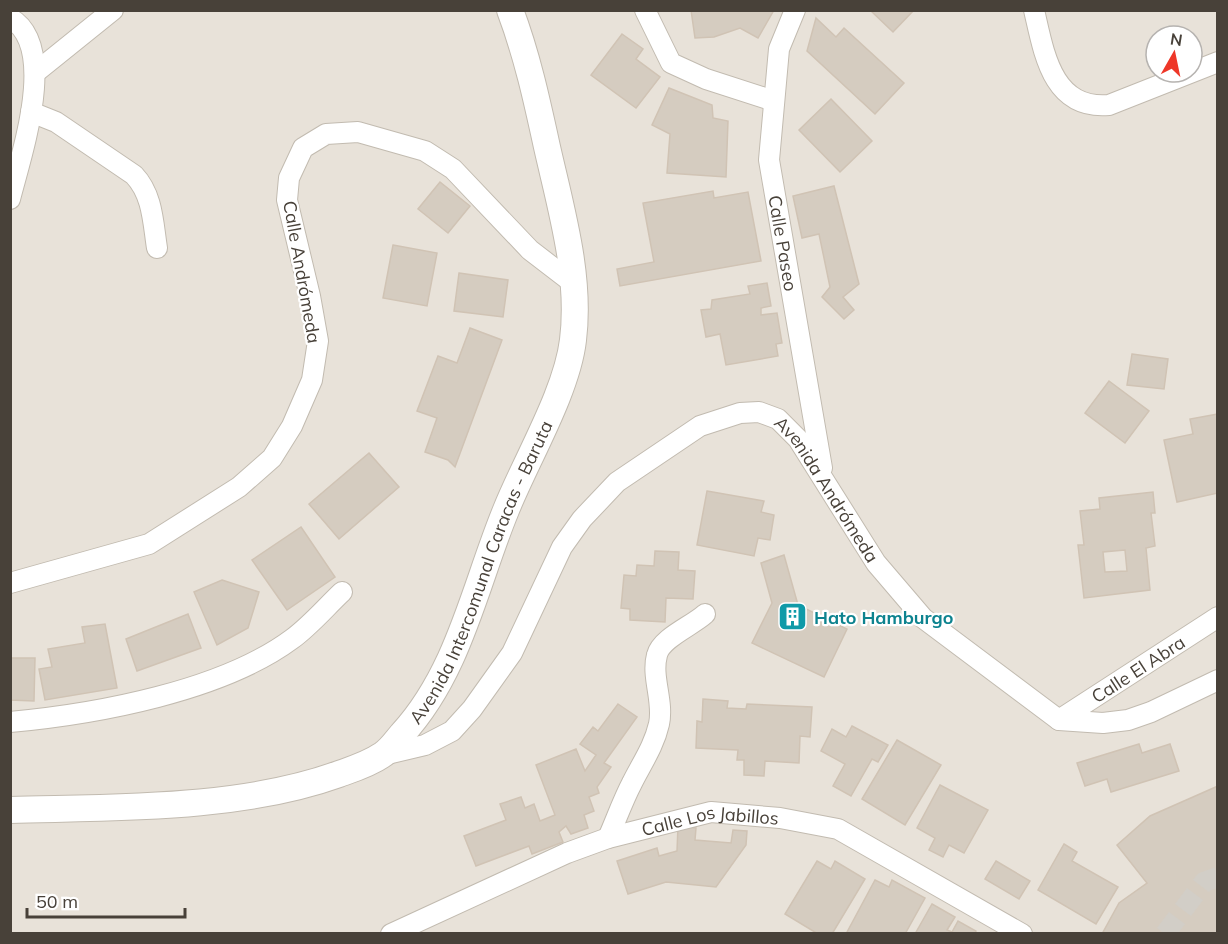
<svg xmlns="http://www.w3.org/2000/svg" width="1228" height="944" viewBox="0 0 1228 944" font-family="Mulish,sans-serif">
  <style>
    .residential { fill: #e8e2d9; fill-rule: evenodd }
    .building { fill: #d5ccc0; stroke: #d0c3b4; stroke-width: 1.5; fill-rule: evenodd }
    .lines { fill: none; stroke-linecap: round; stroke-linejoin: round }
    .minor-tunnel { stroke: #d2cec7; stroke-width: 20; stroke-dasharray: 20 10; stroke-linecap: butt }
    .minor-casing { stroke: #c2bbb0; stroke-width: 22 }
    .tertiary-casing { stroke: #c2bbb0; stroke-width: 28 }
    .minor { stroke: #fff; stroke-width: 20 }
    .tertiary { stroke: #fff; stroke-width: 26 }
    .labels { text-anchor: middle; dominant-baseline: central; stroke-width: 4.5; stroke-linejoin: round; paint-order: stroke }
    .street-label { font-size: 18px; fill: #484139; stroke: #fff }
    .culture-label { font-size: 18px; font-weight: bold; fill: #0d838f; stroke: #fff; text-anchor: start }
  </style>
  <rect width="100%" height="100%" fill="#f4f1ea"/>
  <!-- residential -->
  <path class="residential" d="M11,11H1217V933H11ZM1156,36H1192V72H1156Z"/>
  <!-- building -->
  <g class="building">
    <path d="M691,10H774L758,38L740,28L714,37L695,38Z"/>
    <path d="M870,10H914L893,32Z"/>
    <path d="M816,18L836,37L844,28L904,83L875,114L807,51Z"/>
    <path d="M622,34L643,49L636,59L660,77L636,108L591,75Z"/>
    <path d="M669,88L712,105L713,118L728,121L726,177L667,173L670,134L652,125Z"/>
    <path d="M831,99L872,141L840,172L799,130Z"/>
    <path d="M440,182L470,206L448,233L418,209Z"/>
    <path d="M834,186L859,284L843,297L854,310L844,319L822,297L830,287L819,234L802,238L793,196Z"/>
    <path d="M713,191L714,198L748,192L761,261L620,286L617,269L654,262L643,203Z"/>
    <path d="M393,245L437,253L427,306L383,298Z"/>
    <path d="M459,273L508,280L503,317L454,311Z"/>
    <path d="M767,283L771,306L761,308V315L777,313L782,343L776,344L778,356L726,365L720,334L706,337L701,310L711,309L712,300L750,294L748,286Z"/>
    <path d="M470,328L502,340L455,467L448,460L425,452L437,418L417,411L438,356L457,363Z"/>
    <path d="M1132,354L1168,359L1164,389L1127,385Z"/>
    <path d="M1109,381L1149,411L1125,443L1085,413Z"/>
    <path d="M1218,414V493L1177,502L1164,440L1193,434L1190,419Z"/>
    <path d="M369,453L399,487L339,539L309,504Z"/>
    <path d="M707,491L764,501L761,512L774,515L770,540L758,538L754,556L697,545Z"/>
    <path d="M1153,492L1155,513H1151L1155,546L1146,548L1150,590L1084,598L1078,545H1084L1080,511L1100,509L1099,498ZM1125,550L1127,571L1105,572L1103,552Z"/>
    <path d="M301,527L335,577L287,610L252,560Z"/>
    <path d="M655,551L679,552L678,570L695,571L693,599L666,598L665,622L630,620V609L621,608L624,575L636,576L637,565L654,566Z"/>
    <path d="M784,555L798,605L847,629L824,677L752,643L772,603L761,563Z"/>
    <path d="M222,580L259,592L248,628L217,645L194,592Z"/>
    <path d="M188,614L201,648L137,671L126,639Z"/>
    <path d="M105,624L117,688L45,700L39,669L52,667L48,649L85,643L82,627Z"/>
    <path d="M10,658H35L34,701L10,700Z"/>
    <path d="M703,699L728,701L727,708L746,709L747,704L812,707L810,737L800,736L799,763L765,761L764,776L744,775V760H737L738,750L696,748L697,721L702,722Z"/>
    <path d="M618,704L637,717L604,763L611,767L597,787L599,793L589,797L594,811L584,815L588,828L571,834L566,826L559,832L563,842L532,854L529,846L476,866L464,836L506,820L500,804L521,797L525,808L534,804L540,821L555,815L536,765L576,749L585,771L596,755L580,744L593,727L598,731Z"/>
    <path d="M852,726L888,745L878,762L872,759L851,796L833,786L845,764L821,751L832,729L846,737Z"/>
    <path d="M897,740L941,765L905,825L862,799Z"/>
    <path d="M1139,744L1142,753L1170,744L1179,771L1111,792L1107,779L1085,786L1077,763Z"/>
    <path d="M940,785L988,810L964,853L949,845L943,857L929,850L935,838L917,828Z"/>
    <path d="M1218,786V934H1102L1119,903L1147,883L1117,845L1150,816Z"/>
    <path d="M678,826L696,828L695,840L731,843L733,830L747,831L746,845L716,887L666,882L628,894L617,861L657,848L659,856L677,851Z"/>
    <path d="M1064,844L1077,852L1072,861L1118,887L1096,924L1038,890Z"/>
    <path d="M817,861L831,869L835,861L865,879L832,934H818L785,914Z"/>
    <path d="M996,861L1030,881L1019,899L985,879Z"/>
    <path d="M875,880L889,887L892,880L925,898L905,934H846Z"/>
    <path d="M932,904L955,917L947,930L952,932L958,921L976,931L975,934H915Z"/>
  </g>
  <g class="lines">
    <!-- minor-tunnel -->
    <path class="minor-tunnel" d="M1165,934L1204,882L1218,877"/>
    <defs>
      <g id="minor">
        <path d="M645,10L671,63L706,79L774,101"/>
        <path id="s1" d="M795,10L779,49L769,160L822,468"/>
        <path d="M1034,10C1044,53 1052,110 1109,105L1218,62"/>
        <path d="M10,18C59,46 21,155 10,199"/>
        <path d="M36,72L113,10"/>
        <path d="M31,112L56,122L134,175C153,195 153,223 157,248"/>
        <path d="M10,583L149,544L239,487L272,458L292,426L312,380L318,341L310,296L287,200L289,178L303,148L326,134L358,132L425,151L453,169L530,250L573,283"/>
        <path id="s2" d="M1059,720L1218,617"/>
        <path d="M10,722C97,714 222,691 292,639C310,626 326,607 342,592"/>
        <path id="s3" d="M383,755L425,745L452,731L472,709L512,653L562,547L582,519L617,482L700,426L740,413L759,412L778,419L798,439L876,563L923,618L1059,720L1103,723L1128,720L1151,712L1218,680"/>
        <path d="M608,838C616,820 623,800 632,783C642,763 654,746 659,724C664,701 651,677 657,655C661,638 692,626 705,614"/>
        <path id="s4" d="M391,934L567,853L608,838L711,812L780,818L838,829L1022,934"/>
      </g>
      <g id="tertiary">
        <path id="s5" d="M10,810C116,807 239,810 339,774C353,769 369,764 382,755C390,750 396,741 402,734C459,672 475,585 506,510C526,460 567,392 573,340C581,276 561,209 547,147C537,101 527,55 510,10"/>
      </g>
    </defs>
    <!-- minor casing -->
    <use href="#minor" class="minor-casing"/>
    <!-- tertiary casing -->
    <use href="#tertiary" class="tertiary-casing"/>
    <!-- minor -->
    <use href="#minor" class="minor"/>
    <!-- tertiary -->
    <use href="#tertiary" class="tertiary"/>
  </g>
  <!-- icons -->
  <defs>
    <symbol id="building-square" viewBox="-11 -11 22 22"><rect x="-9" y="-9" width="18" height="18" rx="4" fill="#0f9aa8" stroke="#fff"/><path d="M-4-6H4V6H1V3H-1V6H-4ZM-2.5-4.3h1.7v1.8h-1.7ZM.8-4.3h1.7v1.8H.8ZM-2.5-1h1.7V.8h-1.7ZM.8-1h1.7V.8H.8Z" fill="#fff"/></symbol>
  </defs>
  <g fill-rule="evenodd">
    <use href="#building-square" x="776" y="600" width="33" height="33"/>
  </g>
  <g class="labels">
    <!-- street labels -->
    <g class="street-label">
      <text stroke="none"><textPath href="#s1" startOffset="238">Calle Paseo</textPath></text>
      <text transform="translate(302 272) rotate(80)">Calle Andrómeda</text>
      <text stroke="none"><textPath href="#s3" startOffset="642">Avenida Andrómeda</textPath></text>
      <text stroke="none"><textPath href="#s5" startOffset="590">Avenida Intercomunal Caracas - Baruta</textPath></text>
      <text stroke="none"><textPath href="#s2" startOffset="94">Calle El Abra</textPath></text>
      <text stroke="none"><textPath href="#s4" startOffset="342">Calle Los Jabillos</textPath></text>
    </g>
    <!-- culture labels -->
    <g class="culture-label">
      <text x="814" y="617">Hato Hamburgo</text>
    </g>
  </g>
  <!-- border -->
  <rect width="1228" height="944" fill="none" stroke="#484139" stroke-width="24"/>
  <!-- north arrow -->
  <g transform="translate(1174 54) rotate(9)"><circle r="28" fill="#ffffff" stroke="#b6b3b0" stroke-width="1.5"/>
  <path d="M0-4.5L10 22L0 15L-10 22Z" fill="#ee3728"/>
  <text y="-9" font-size="16" font-weight="bold" text-anchor="middle" fill="#484139">N</text>
  </g>
  <!-- scale -->
  <path d="M27 908v9h158v-9" fill="none" stroke="#484139" stroke-width="3"/>
  <text x="36" y="908" font-size="18" fill="#484139" stroke="#ffffff" stroke-width="4.5" paint-order="stroke">50 m</text>
</svg>
